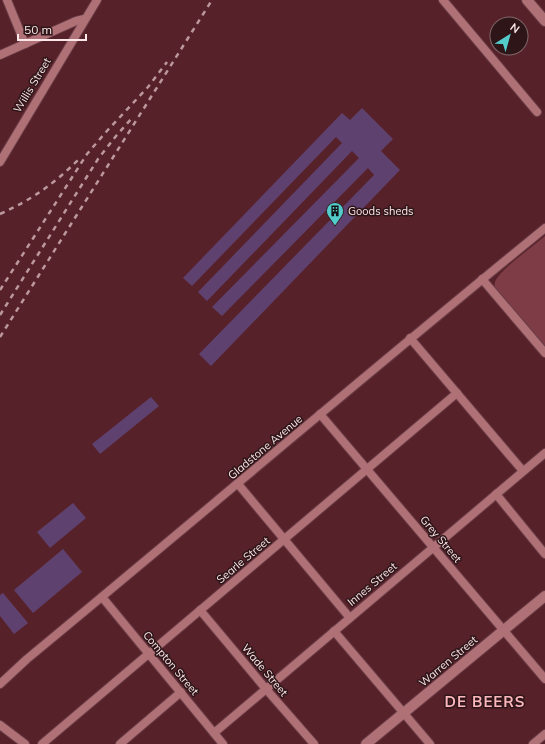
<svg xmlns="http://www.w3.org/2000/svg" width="545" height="744" viewBox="0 0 545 744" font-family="Mulish,sans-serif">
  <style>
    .green { fill: #7e3d46 }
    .building { fill: #5f416f }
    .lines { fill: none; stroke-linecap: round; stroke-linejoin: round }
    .minor-casing { stroke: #693c46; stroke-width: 10 }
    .tertiary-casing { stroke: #693c46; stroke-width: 12 }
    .minor { stroke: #af7076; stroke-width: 8 }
    .tertiary { stroke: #af7076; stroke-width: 10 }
    .rail { stroke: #bb989d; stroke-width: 2.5; stroke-dasharray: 5 5; stroke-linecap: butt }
    .labels { text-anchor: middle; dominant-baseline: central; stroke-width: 3; stroke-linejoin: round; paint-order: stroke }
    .street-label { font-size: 11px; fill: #fde7e9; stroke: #2d1518 }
    .poi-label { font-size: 11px; fill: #fde7e9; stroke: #2d1518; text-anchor: start }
    .district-label { font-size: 15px; font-weight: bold; letter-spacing: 1px; fill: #fcb7bd; stroke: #2d1518 }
  </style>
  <rect width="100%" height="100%" fill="#572129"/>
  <!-- green -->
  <path class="green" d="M545,236V349L496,291C495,288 494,285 495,282C498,271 535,245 545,236Z"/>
  <!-- building -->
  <g class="building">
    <path d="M362,108L393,139L381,151L400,170L211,366L199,354L374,175L368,168L222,316L212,307L359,158L352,151L207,301L198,292L342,143L336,137L192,286L183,278L342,113L350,120Z"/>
    <path d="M151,397L159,406L100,454L92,444Z"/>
    <path d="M73,503L86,518L50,548L37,532Z"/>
    <path d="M63,549L82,572L33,613L14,590Z"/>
    <path d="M3,593L28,623L14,634L0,616V595Z"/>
  </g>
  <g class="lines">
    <defs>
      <g id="minor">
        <path d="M7,0L25,44"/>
        <path d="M443,0L537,112"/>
        <path d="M0,55L76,21L84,19"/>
        <path d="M0,162L97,0"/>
        <path d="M482,279L545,353"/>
        <path d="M410,338L523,471"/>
        <path d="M320,414L545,679"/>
        <path d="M238,484L350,618"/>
        <path d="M496,494L545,554"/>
        <path d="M102,597L223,744"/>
        <path d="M200,610L266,689L314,744"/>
        <path d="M334,631L430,744"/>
        <path d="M0,684L27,659C200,516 371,370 545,228"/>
        <path d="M0,725L25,744"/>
        <path d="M214,733L545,453"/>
        <path d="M42,744L457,393"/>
        <path d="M120,744L181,692"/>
        <path d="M533,744L545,734"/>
      </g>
      <g id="tertiary">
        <path d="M527,0L545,21"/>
        <path d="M366,744L545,596"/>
      </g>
    </defs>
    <!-- minor casing -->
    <use href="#minor" class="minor-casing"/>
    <!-- tertiary casing -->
    <use href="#tertiary" class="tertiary-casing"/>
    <!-- minor -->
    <use href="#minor" class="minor"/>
    <!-- tertiary -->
    <use href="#tertiary" class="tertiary"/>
    <!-- rail -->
    <g class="rail">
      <path d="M0,214C33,199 54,184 80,158"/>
      <path d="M0,290L87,154L106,132L148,87L167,62"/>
      <path d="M0,315L98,159L116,136L132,118"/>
      <path d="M0,337L212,0"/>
    </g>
  </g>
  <!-- icons -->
  <defs>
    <symbol id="building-pin" viewBox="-11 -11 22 30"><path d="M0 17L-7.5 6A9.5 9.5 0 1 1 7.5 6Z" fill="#53cdcb" stroke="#2d1518"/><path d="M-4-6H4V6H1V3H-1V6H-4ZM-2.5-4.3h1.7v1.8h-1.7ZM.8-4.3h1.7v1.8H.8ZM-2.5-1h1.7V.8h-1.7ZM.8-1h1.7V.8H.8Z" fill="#111"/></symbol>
  </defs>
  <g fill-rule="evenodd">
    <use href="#building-pin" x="325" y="201" width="20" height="27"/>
  </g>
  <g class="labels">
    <!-- street labels -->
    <g class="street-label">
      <text transform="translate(32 85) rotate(-59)">Willis Street</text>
      <text transform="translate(265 447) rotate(-40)">Gladstone Avenue</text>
      <text transform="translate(441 539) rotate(50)">Grey Street</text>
      <text transform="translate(243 560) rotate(-40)">Searle Street</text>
      <text transform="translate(372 584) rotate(-40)">Innes Street</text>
      <text transform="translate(448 661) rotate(-40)">Warren Street</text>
      <text transform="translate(171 663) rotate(50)">Compton Street</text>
      <text transform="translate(265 670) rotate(50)">Wade Street</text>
    </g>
    <!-- poi labels -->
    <g class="poi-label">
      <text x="348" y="211">Goods sheds</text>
    </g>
    <!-- district labels -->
    <g class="district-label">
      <text x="485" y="701">DE BEERS</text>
    </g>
  </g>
  <!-- north arrow -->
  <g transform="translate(509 36) rotate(37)"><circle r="19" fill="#2d1518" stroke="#80696c"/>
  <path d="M0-3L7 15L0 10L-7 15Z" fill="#53cdcb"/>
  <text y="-6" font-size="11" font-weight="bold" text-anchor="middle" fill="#fde7e9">N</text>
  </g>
  <!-- scale -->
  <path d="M18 34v6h68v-6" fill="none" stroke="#fde7e9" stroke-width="2"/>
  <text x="24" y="34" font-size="12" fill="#fde7e9" stroke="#2d1518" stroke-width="3" paint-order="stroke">50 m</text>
</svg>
